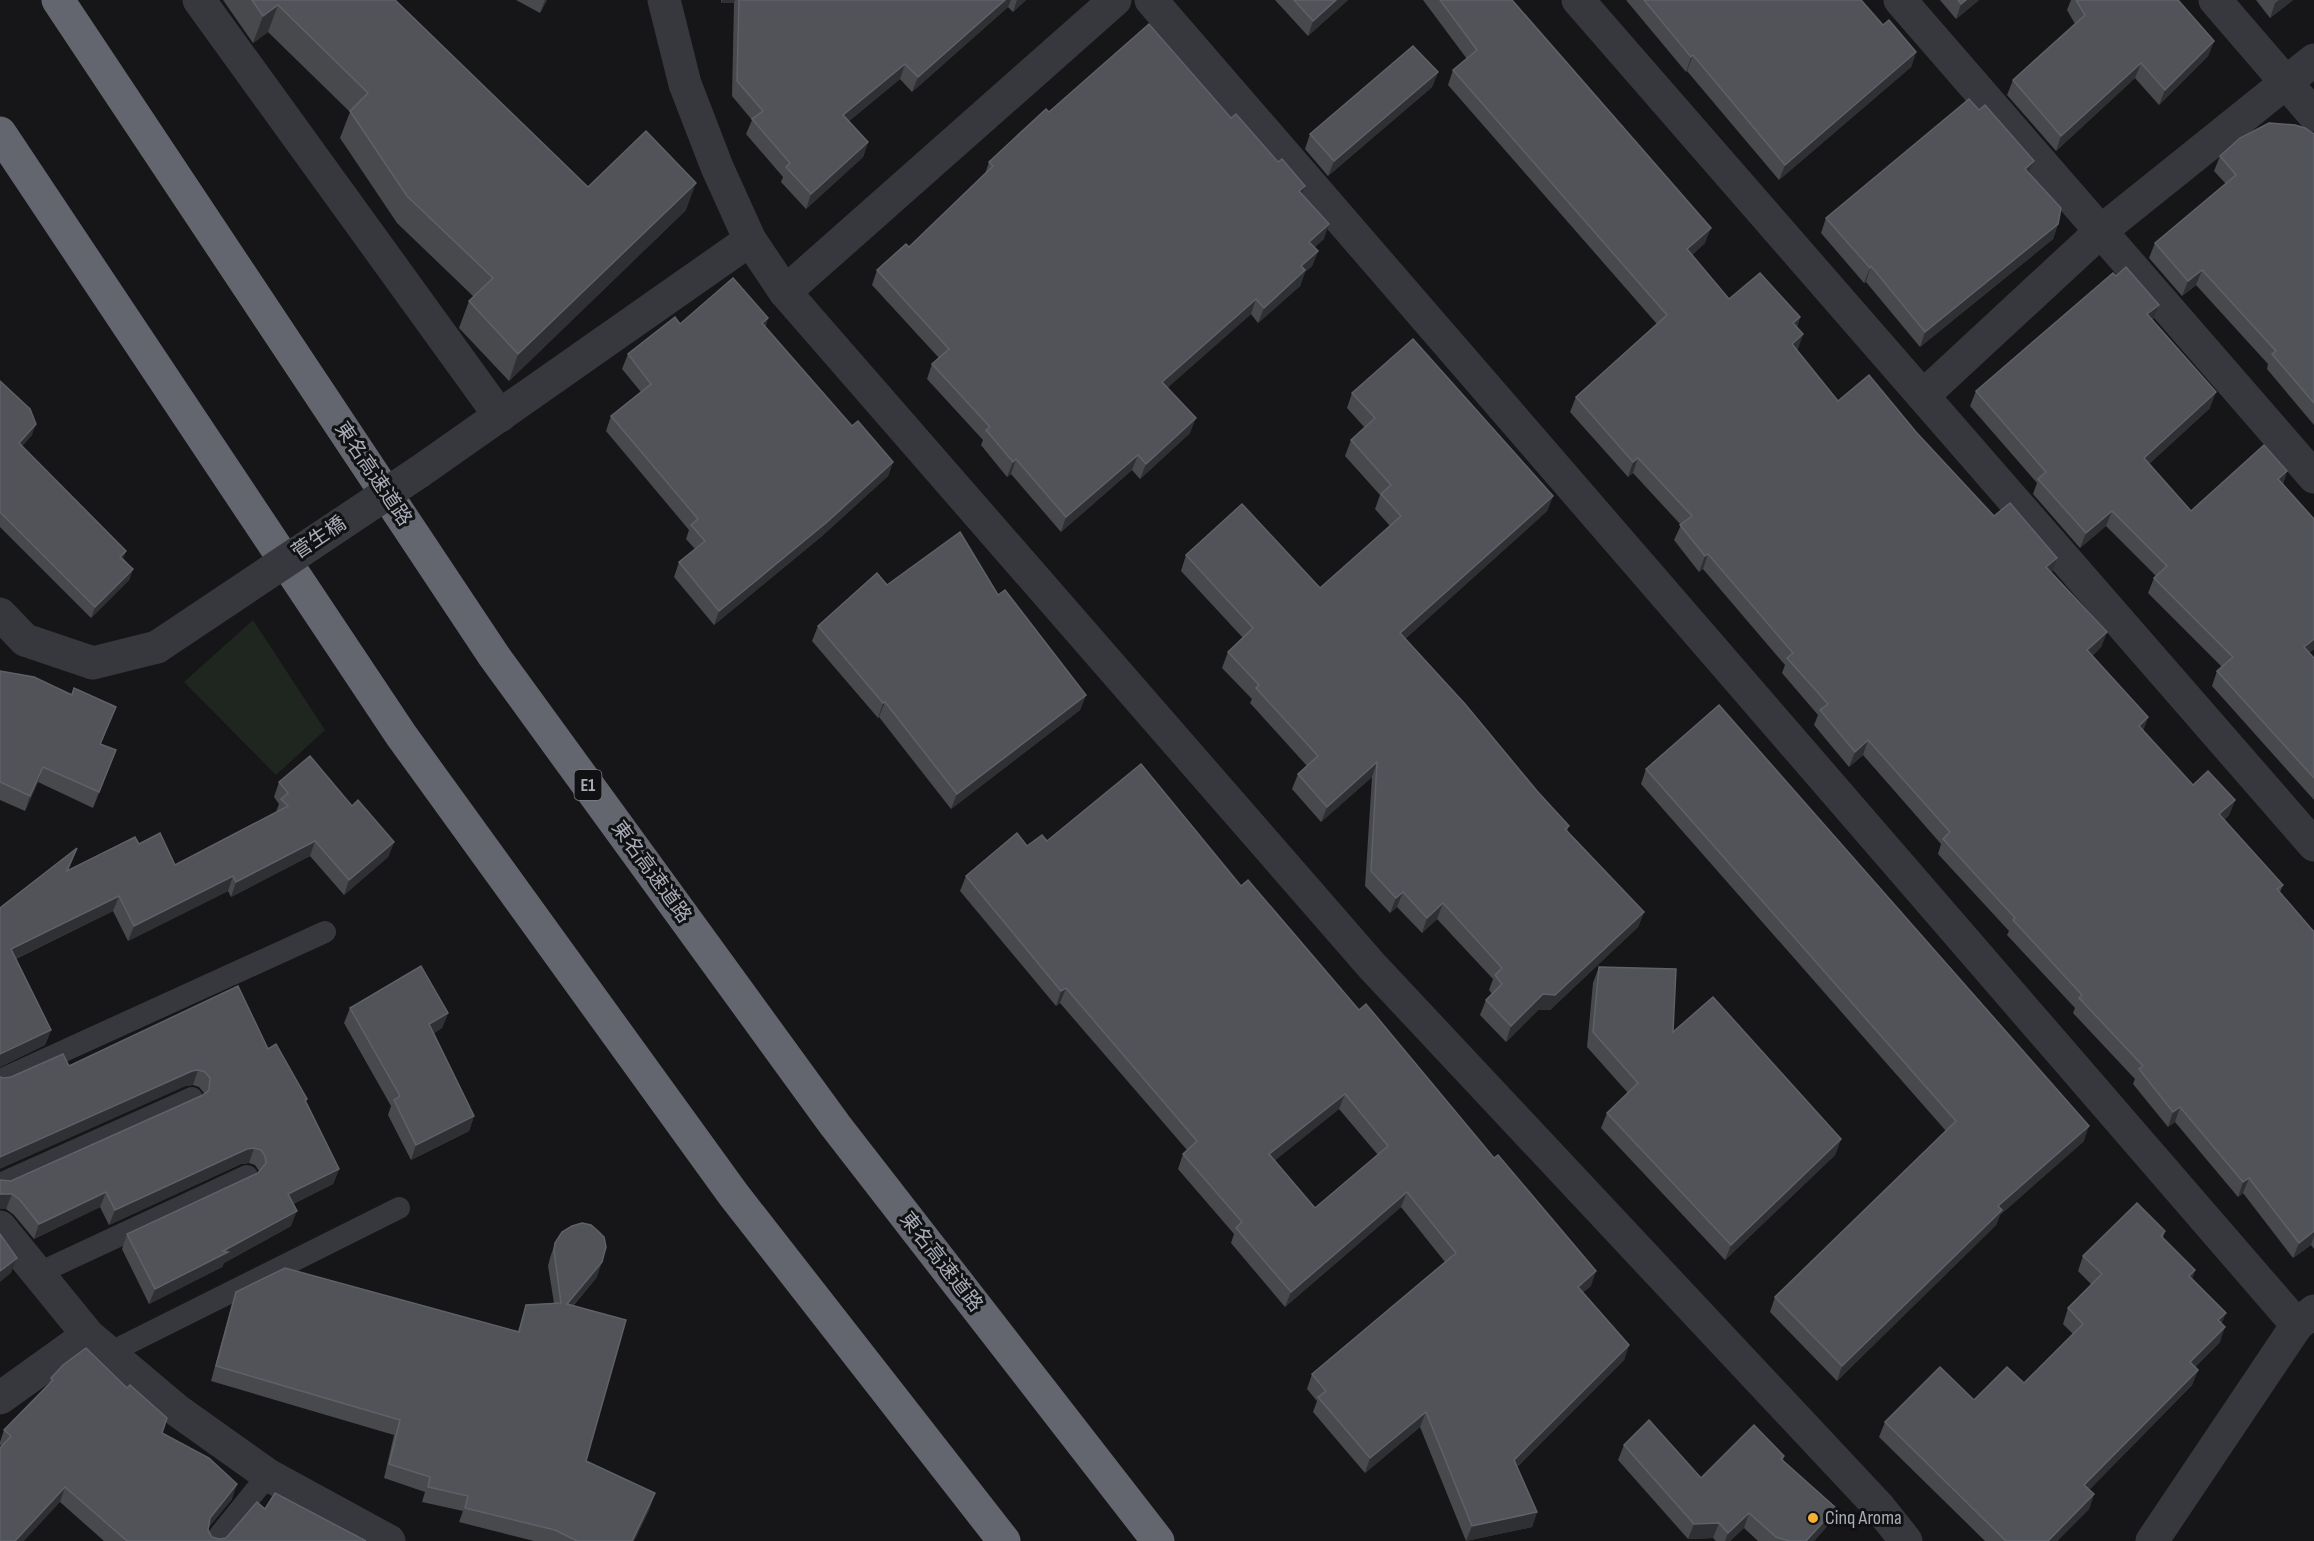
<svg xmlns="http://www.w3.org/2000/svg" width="2314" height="1541" viewBox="0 0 2314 1541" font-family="'Sofia Sans Condensed','Noto Sans JP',sans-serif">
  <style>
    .green { fill: #1e261f }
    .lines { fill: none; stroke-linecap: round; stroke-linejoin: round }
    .service { stroke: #37383d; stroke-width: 22 }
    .minor { stroke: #37383d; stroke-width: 33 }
    .tertiary { stroke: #37383d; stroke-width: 33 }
    .motorway { stroke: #63666e; stroke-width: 33 }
    .minor-bridge { stroke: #37383d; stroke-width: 33 }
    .wall { fill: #47494d; fill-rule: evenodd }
    .shaded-wall { fill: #2f3033 }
    .building { fill: #525359; stroke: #5f6168; stroke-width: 1.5; fill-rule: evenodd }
    .poi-dot { fill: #f2b134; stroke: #111113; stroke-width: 2 }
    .labels { text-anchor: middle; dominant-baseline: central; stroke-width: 6; stroke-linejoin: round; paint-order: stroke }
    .shield { fill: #111113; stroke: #7b7e86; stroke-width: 1.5 }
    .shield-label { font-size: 18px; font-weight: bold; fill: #a8adb8 }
    .street-label { font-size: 20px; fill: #a8adb8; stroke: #111113 }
    .poi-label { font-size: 20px; fill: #a8adb8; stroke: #111113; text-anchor: start }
  </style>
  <rect width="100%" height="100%" fill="#161618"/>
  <!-- green -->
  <path class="green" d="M253,620L325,730L276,775L184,682Z"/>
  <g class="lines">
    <!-- service -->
    <g class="service">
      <path d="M0,1080L325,932"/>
      <path d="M0,1184L192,1098"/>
      <path d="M39,1273L247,1176"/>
      <path d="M109,1353L399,1208"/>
      <path d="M215,1541L268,1475"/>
    </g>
    <!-- minor -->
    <g class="minor">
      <path d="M199,0L500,416"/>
      <path d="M1151,0L2297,1325L2314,1311"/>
      <path d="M1578,0L2314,845"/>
      <path d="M1900,0L2314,477"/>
      <path d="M2215,0L2314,115"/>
      <path d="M1923,396L2101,231L2314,60"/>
      <path d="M419,472L750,240"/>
      <path d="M0,614L25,640L93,663L157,647"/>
      <path d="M0,1227L88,1335L178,1411L268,1475L389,1541"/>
      <path d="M0,1398L88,1335"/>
      <path d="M2152,1541L2297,1325"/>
    </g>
    <!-- tertiary -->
    <g class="tertiary">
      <path d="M664,0L685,84L717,167L750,240L785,292L1372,966L1879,1507L1906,1541"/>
      <path d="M785,292L1115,0"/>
    </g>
    <!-- motorway -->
    <g class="motorway">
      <path d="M58,0L494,656L835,1125L1158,1541"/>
      <path d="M0,133L401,735L733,1194L1004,1541"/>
    </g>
    <!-- minor-bridge -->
    <path class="minor-bridge" d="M157,647L419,472"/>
  </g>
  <!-- wall -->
  <g class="wall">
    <path d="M223,0H395L588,187L686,210L509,381L459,328L469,301L474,297L397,223L340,138L350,112L268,32L253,43Z"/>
    <path d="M516,0H547L540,13Z"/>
    <path d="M721,0H1026L1013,12L1008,7L912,92L900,79L849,121L868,142L863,157L806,209L781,182L783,177L746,134L752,120L732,96L734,3H721Z"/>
    <path d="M1275,0H1348L1308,36Z"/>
    <path d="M1423,0H1512L1705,243L1692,255L1729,299L1800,317L1797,327L1803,334L1797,350L1838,401L1916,432L1994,516L2052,573L2107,632L2101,647L2092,656L2148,717L2143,730L2193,785L2235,800L2229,815L2224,820L2283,885L2280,892L2314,932V1249L2311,1245L2293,1258L2243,1193L2238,1197L2175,1122L2168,1127L2133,1084L2135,1079L2073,1013L2075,1008L2007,935L2009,931L1938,854L1941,844L1863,755L1849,767L1814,725L1818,715L1782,673L1785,665L1703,569L1699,572L1674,540L1681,525L1633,473L1628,477L1570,412L1576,397L1657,324L1448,85L1453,70L1467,59Z"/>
    <path d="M1626,0H1861L1883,25L1916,52L1911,67L1779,180L1687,71L1686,72Z"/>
    <path d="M1940,0H1979L1956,19Z"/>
    <path d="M2071,0H2178L2214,41L2208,56L2159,105L2135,78L2056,151L2007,95L2013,80L2075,24L2067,10Z"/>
    <path d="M2256,0H2293L2270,18Z"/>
    <path d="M1438,72L1432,87L1328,176L1305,149L1310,134Z"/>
    <path d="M1979,110L2034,161L2029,174L2058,224L2053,239L1920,347L1866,282L1864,283L1821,233L1826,218Z"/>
    <path d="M1049,112L1231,118L1278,162L1305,186L1302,194L1324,239L1314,247L1318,251L1312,266L1305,272L1300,286L1258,323L1251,314L1168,387L1190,433L1140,479L1132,470L1061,532L1011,474L1007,477L981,445L983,440L927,379L932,364L939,358L872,285L877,270L909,247L985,174L989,162Z"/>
    <path d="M2314,134V425L2267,369L2268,364L2196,285L2182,296L2149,258L2155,243L2226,184L2214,171L2220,156Z"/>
    <path d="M768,318L765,327L852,426L893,462L888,476L822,536L714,625L674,577L679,562L695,549L686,539L689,530L606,431L611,416L641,392L622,369L628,354L680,324Z"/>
    <path d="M2153,320L2210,408L2149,464L2191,511L2287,471L2283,484L2314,519V649L2309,653L2314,658V800L2212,686L2217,671L2222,667L2148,593L2154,578L2156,576L2106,526L2080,548L2033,494L2037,483L1970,406L1976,391Z"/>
    <path d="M0,381L32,435L22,446L133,569L129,580L91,618L0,527Z"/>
    <path d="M1352,393L1553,496L1547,511L1405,639L1537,791L1569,826L1567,831L1644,912L1638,927L1550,1010H1538L1506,1042L1480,1015L1486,1000L1492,994L1489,990L1493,979L1437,919L1422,933L1397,907L1390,913L1365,886L1372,777L1321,822L1292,789L1298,774L1307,766L1250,703L1252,699L1222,668L1228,652L1243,638L1181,571L1186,555L1320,588L1390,526L1375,509L1380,495L1345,456L1351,440L1365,428L1347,408Z"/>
    <path d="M887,585L998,595L1086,695L1080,710L951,809L879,717L878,718L812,641L818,626Z"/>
    <path d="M0,671L71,695L74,688L116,707L101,744L110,765L93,808L38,782L25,811L0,800Z"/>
    <path d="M1646,769L2084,1141L2000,1215L1996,1225L1837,1381L1770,1312L1775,1297L1946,1131L1641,784Z"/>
    <path d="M279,782L352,806L394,842L388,857L344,895L310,856L231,897L228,891L128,941L113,911L16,959L51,1030L45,1045L0,1067V908L68,871L139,844L175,865L276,812L279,804L274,797Z"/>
    <path d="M1047,841L1241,886L1591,1286L1583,1292L1629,1345L1624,1360L1517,1467L1537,1512L1532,1527L1466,1541L1420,1427L1365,1473L1313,1412L1317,1401L1307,1389L1312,1374L1445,1262L1401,1207L1285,1307L1231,1243L1234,1234L1178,1169L1183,1154L1187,1150L1060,1003L1056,1006L960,891L966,876L1027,846ZM1339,1109L1378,1155L1315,1208L1274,1161Z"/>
    <path d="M1599,967L1673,1032L1841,1139L1835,1155L1725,1260L1601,1128L1607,1113L1628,1093L1587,1047L1593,983Z"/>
    <path d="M350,1008L448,1013L442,1028L434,1033L474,1116L469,1131L411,1160L388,1115L391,1106L344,1023Z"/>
    <path d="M268,1049L307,1099L306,1102L339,1169L333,1184L293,1204L291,1226L224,1263L222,1267L149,1304L122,1249L127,1234L258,1173L259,1171L255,1165L249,1163L241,1164L109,1225L100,1207L34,1239L14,1215L6,1209H0V1180L11,1181L203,1095L204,1093L199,1087L193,1085L186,1086L4,1078L69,1066Z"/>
    <path d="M2165,1231L2163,1238L2195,1270L2192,1279L2222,1324L2220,1342L2195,1367L2198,1370L2192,1385L2089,1490L2094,1494L2089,1509L2057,1541H1985L1879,1437L1885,1422L1974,1400L2024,1383L2073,1334L2063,1324L2068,1308L2092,1285L2078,1271L2083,1256Z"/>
    <path d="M555,1243L597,1277L573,1306L586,1461L650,1508L634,1541H534L459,1522L463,1511L422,1502L425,1492L384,1478L394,1435L211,1381L231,1307L236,1292L518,1331L526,1305L554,1303L548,1266L550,1258Z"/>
    <path d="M51,1378L162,1433L232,1499L208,1528V1530L212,1537L219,1539L226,1538L265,1509L366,1541H104L60,1502L0,1445V1442L4,1430L49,1384Z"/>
    <path d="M1624,1445L1701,1478L1784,1456L1783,1460L1836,1508L1830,1523L1814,1541H1758L1744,1528L1730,1541H1716L1713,1538L1688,1539L1618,1460Z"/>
  </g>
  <!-- shaded-wall -->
  <g class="shaded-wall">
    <path d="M545,0H547L540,13Z"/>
    <path d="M722,0H735L734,3H721Z"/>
    <path d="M1005,0H1011L1008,7L912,92L918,77Z"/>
    <path d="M1017,0H1026L1013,12Z"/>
    <path d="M1336,0H1348L1308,36L1313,21Z"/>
    <path d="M1966,0H1979L1956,19L1961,4Z"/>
    <path d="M2279,0H2293L2270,18L2275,3Z"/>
    <path d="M278,5L268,32L253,43L263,16Z"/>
    <path d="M2214,41L2208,56L2159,105L2165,90Z"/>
    <path d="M1916,52L1911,67L1779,180L1785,165Z"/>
    <path d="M1693,55L1687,71L1686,72L1691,57Z"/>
    <path d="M2141,63L2135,78L2056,151L2061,136Z"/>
    <path d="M905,64L900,79L838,130L843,115Z"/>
    <path d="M1438,72L1432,87L1328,176L1334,161Z"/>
    <path d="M868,142L863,157L806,209L811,194Z"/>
    <path d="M2034,161L2028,176L2025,169Z"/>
    <path d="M696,183L686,210L509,381L518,354Z"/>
    <path d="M1305,186L1300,201L1299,191Z"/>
    <path d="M1329,224L1324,239L1304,257L1309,242Z"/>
    <path d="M2058,224L2053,239L1920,347L1925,332Z"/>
    <path d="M1711,228L1705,243L1682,264L1687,249Z"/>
    <path d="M1318,251L1312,266L1305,272L1300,286L1258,323L1264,308L1301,266Z"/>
    <path d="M1871,266L1866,282L1864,283L1870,268Z"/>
    <path d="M2202,270L2196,285L2182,296L2188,281Z"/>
    <path d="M1256,299L1251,314L1157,397L1162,382Z"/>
    <path d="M2159,305L2153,320L2147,314Z"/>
    <path d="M1800,317L1795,332L1793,323Z"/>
    <path d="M768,318L762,332V323Z"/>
    <path d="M1803,334L1798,349L1787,359L1792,344Z"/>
    <path d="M2216,392L2210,408L2139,473L2144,458Z"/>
    <path d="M1196,418L1190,433L1140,479L1146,464Z"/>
    <path d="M36,424L32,435L15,454L19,443Z"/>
    <path d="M1138,455L1132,470L1061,532L1066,517Z"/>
    <path d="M1638,458L1633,473L1628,477L1633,462Z"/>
    <path d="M1016,459L1011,474L1007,477L1013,462Z"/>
    <path d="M893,462L888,476L822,536L714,625L719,611Z"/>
    <path d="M2287,471L2282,486L2278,479Z"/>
    <path d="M1553,496L1547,511L1395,648L1400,633Z"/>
    <path d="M2112,511L2106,526L2080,548L2086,533Z"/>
    <path d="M126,551L122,562L120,557Z"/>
    <path d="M1708,554L1703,569L1699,572L1705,556Z"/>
    <path d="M2057,558L2052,573L2046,567Z"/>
    <path d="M133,569L129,580L91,618L95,607Z"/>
    <path d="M2107,632L2101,647L2082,665L2087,650Z"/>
    <path d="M2314,639V649L2298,662L2304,647Z"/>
    <path d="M1086,695L1080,710L951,809L957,794Z"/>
    <path d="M885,702L879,717L878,718L883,703Z"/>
    <path d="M2148,717L2143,732L2139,726Z"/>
    <path d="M1868,740L1863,755L1849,767L1855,752Z"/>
    <path d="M1377,762L1372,777L1321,822L1327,807Z"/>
    <path d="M43,767L38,782L25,811L30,796Z"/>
    <path d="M2235,800L2229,815L2214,829L2219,814Z"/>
    <path d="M315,841L310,856L231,897L236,882Z"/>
    <path d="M394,842L388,857L344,895L349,880Z"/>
    <path d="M233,876L228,891L128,941L134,926Z"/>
    <path d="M1403,892L1397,907L1390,913L1396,898Z"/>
    <path d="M119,896L113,911L5,964L11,949Z"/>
    <path d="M1443,903L1437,919L1422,933L1427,918Z"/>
    <path d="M1644,912L1638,927L1550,1010H1538L1506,1042L1511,1026L1543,994Z"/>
    <path d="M1066,988L1060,1003L1056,1006L1061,991Z"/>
    <path d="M448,1013L442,1028L424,1039L429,1024Z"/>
    <path d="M51,1030L45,1045L0,1067V1054Z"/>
    <path d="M198,1070L193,1085L186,1086L0,1169V1157L192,1071Z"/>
    <path d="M1345,1094L1339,1109L1264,1169L1269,1154Z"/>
    <path d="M2180,1107L2175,1122L2168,1127L2173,1112Z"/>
    <path d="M474,1116L469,1131L411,1160L416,1145Z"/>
    <path d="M2089,1126L2084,1141L2000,1215L1996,1225L1837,1381L1842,1366L1998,1206Z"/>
    <path d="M1841,1139L1835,1155L1725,1260L1731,1245Z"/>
    <path d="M254,1148L249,1163L241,1164L109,1225L115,1210L247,1149Z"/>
    <path d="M339,1169L333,1184L282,1209L288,1194Z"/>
    <path d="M2249,1178L2243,1193L2238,1197L2243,1182Z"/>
    <path d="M106,1192L100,1207L34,1239L39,1224Z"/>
    <path d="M1407,1192L1401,1207L1285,1307L1291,1292Z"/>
    <path d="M0,1194H12L6,1209H0Z"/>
    <path d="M297,1211L291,1226L224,1263L222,1267L149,1304L155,1289Z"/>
    <path d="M2314,1231V1236L2311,1245L2293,1258L2299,1243Z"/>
    <path d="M17,1258L11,1273L0,1282V1271Z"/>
    <path d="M602,1262L597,1277L561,1319L567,1304Z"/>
    <path d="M2195,1270L2190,1285L2189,1276Z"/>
    <path d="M1596,1271L1591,1286L1572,1301L1578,1287Z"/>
    <path d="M2226,1313L2220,1328L2218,1320Z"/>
    <path d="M2225,1327L2220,1342L2184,1377L2190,1362Z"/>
    <path d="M1629,1345L1624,1360L1509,1475L1514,1460Z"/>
    <path d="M2198,1370L2192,1385L2079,1500L2084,1485Z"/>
    <path d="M1426,1412L1420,1427L1365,1473L1370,1458Z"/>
    <path d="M237,1484L232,1499L204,1533L210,1518Z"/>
    <path d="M65,1487L60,1502L24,1541H15Z"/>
    <path d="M655,1493L650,1508L634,1541H632Z"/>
    <path d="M2094,1494L2089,1509L2057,1541H2048Z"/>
    <path d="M1836,1508L1830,1523L1814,1541H1806Z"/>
    <path d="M1537,1512L1532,1527L1466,1541L1472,1526Z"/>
    <path d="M1749,1513L1744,1528L1730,1541H1725L1728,1533Z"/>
    <path d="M1719,1523L1713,1538L1688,1539L1694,1524Z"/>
  </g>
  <!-- building -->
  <g class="building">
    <path d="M252,0H395L588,187L646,131L696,183L518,354L469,301L493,278L407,196L350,111L368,93L278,5L263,16Z"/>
    <path d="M739,0H1005L918,77L905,64L843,115L868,142L811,194L786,167L790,163L752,119L763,111L737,81Z"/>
    <path d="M1294,0H1336L1313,21Z"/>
    <path d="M1440,0H1512L1711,228L1687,249L1729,299L1760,273L1800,317L1793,323L1803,334L1792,344L1838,401L1869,375L1916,432L1994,516L2010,503L2057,558L2046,567L2107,632L2087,650L2148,717L2139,726L2193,785L2208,771L2235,800L2219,814L2283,885L2277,889L2314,932V1231L2299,1243L2249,1178L2243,1182L2180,1107L2173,1112L2139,1069L2143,1066L2079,998L2082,995L2013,920L2015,918L1943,839L1950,832L1868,740L1855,752L1820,710L1828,704L1787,658L1793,653L1708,554L1705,556L1680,525L1692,516L1638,458L1633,462L1576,397L1667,315L1453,70L1477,50Z"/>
    <path d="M1644,0H1861L1883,25L1889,20L1916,52L1785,165L1693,55L1691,57Z"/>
    <path d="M1958,0H1966L1961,4Z"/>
    <path d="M2076,0H2178L2214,41L2165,90L2141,63L2061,136L2013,80L2085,15Z"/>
    <path d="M1149,24L1231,118L1236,114L1278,162L1282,159L1305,186L1299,191L1329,224L1309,242L1318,251L1301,266L1305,270L1264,308L1256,299L1162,382L1196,418L1146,464L1138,455L1066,517L1016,459L1013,462L986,430L990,427L932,364L949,349L877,270L906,244L909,247L993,166L989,162L1046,109L1049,112Z"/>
    <path d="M1413,46L1438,72L1334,161L1310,134Z"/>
    <path d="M1969,99L1979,110L1985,105L2034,161L2025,169L2061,208L2058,224L1925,332L1871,266L1870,268L1826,218Z"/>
    <path d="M2269,123L2295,125L2305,128L2314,134V403L2272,354L2276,351L2202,270L2188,281L2155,243L2236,175L2220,156L2240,138Z"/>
    <path d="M2126,267L2159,305L2147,314L2216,392L2144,458L2191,511L2264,445L2287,471L2278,479L2314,519V639L2304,647L2314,658V778L2217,671L2233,657L2154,578L2167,566L2112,511L2086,533L2038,479L2046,472L1976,391L2113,273L2116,276Z"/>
    <path d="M733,278L768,318L762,323L852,426L858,421L893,462L827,522L719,611L679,562L705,541L691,525L698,519L611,416L651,384L628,354L675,317L680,324Z"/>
    <path d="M1413,339L1553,496L1400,633L1465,704L1537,791L1569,826L1565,829L1644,912L1555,995L1543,994L1511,1026L1486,1000L1502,984L1495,975L1502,968L1443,903L1427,918L1403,892L1396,898L1371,871L1377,762L1327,807L1298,774L1318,756L1256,688L1259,685L1228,652L1253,628L1186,555L1242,504L1320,588L1401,516L1381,494L1391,485L1351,440L1375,418L1352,393Z"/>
    <path d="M0,381L30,409L36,424L19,443L126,551L120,557L133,569L95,607L0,512Z"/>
    <path d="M960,532L998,595L1005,590L1086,695L957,794L885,702L883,703L818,626L877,573L887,585Z"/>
    <path d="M0,671L34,677L72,695L74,688L116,707L100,744L116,750L99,792L43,767L30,796L0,782Z"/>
    <path d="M1719,705L2089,1126L1998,1206L2002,1210L1842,1366L1775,1297L1956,1121L1646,769Z"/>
    <path d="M310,756L352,806L358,800L394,842L349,880L315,841L236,882L233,876L134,926L119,896L11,949L51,1030L0,1054V908L77,848L67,871L135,837L139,844L160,833L175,865L288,806L281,799L288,793L279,782Z"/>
    <path d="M1141,764L1241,886L1248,880L1359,1010L1366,1004L1494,1158L1498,1155L1596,1271L1578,1287L1629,1345L1514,1460L1537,1512L1472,1526L1426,1412L1370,1458L1318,1397L1326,1391L1312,1374L1456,1253L1407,1192L1291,1292L1236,1228L1242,1222L1183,1154L1197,1141L1066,988L1061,991L966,876L1017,833L1027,846L1042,835L1047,841ZM1345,1094L1388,1146L1315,1208L1269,1154Z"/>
    <path d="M421,966L448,1013L429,1024L474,1116L416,1145L394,1100L400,1096L350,1008Z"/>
    <path d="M1599,967L1676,969L1673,1032L1713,997L1841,1139L1731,1245L1607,1113L1638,1083L1593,1032Z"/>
    <path d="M238,986L268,1049L276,1044L307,1099L305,1100L339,1169L288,1194L297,1211L223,1251L228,1252L155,1289L127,1234L258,1173L266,1163L265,1156L261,1150L254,1148L247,1149L115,1210L106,1192L39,1224L20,1200L12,1194H0V1180L11,1181L203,1095L209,1090L210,1078L205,1072L198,1070L192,1071L0,1157V1077L4,1078L11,1077L63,1054L69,1066Z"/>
    <path d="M2137,1203L2165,1231L2161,1236L2195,1270L2189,1276L2226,1313L2218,1320L2225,1327L2190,1362L2198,1370L2084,1485L2094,1494L2048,1541H2006L1885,1422L1940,1367L1974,1400L2007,1367L2024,1383L2083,1324L2068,1308L2102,1274L2083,1256Z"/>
    <path d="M582,1223L591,1225L598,1231L604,1237L606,1247L602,1262L567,1304L626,1320L586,1461L655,1493L632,1541H577L555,1530L465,1508L468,1496L428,1487L430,1477L389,1464L400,1420L216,1366L236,1292L285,1268L519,1332L526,1305L561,1303L554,1251L555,1243L562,1232L572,1226Z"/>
    <path d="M0,1234L17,1258L0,1271Z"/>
    <path d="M86,1348L127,1388L130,1385L167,1418L162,1433L209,1458L237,1484L210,1518L208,1530L212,1537L219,1539L226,1538L257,1502L265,1509L275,1493L366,1541H127L65,1487L15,1541H0V1448L11,1436L4,1430L53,1380L51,1378L63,1365Z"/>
    <path d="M1649,1420L1701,1478L1754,1425L1784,1456L1781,1459L1836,1508L1806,1541H1789L1776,1537L1749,1513L1728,1533L1719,1523L1694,1524L1624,1445Z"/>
  </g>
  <!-- markers -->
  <circle class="poi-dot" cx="1813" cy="1518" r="6"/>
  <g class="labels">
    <!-- shield labels -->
    <rect class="shield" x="574.5" y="770" width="27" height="30" rx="4.5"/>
    <g class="shield-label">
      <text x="588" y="785">E1</text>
    </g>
    <!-- street labels -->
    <g class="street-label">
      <text transform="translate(373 474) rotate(56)">東名高速道路</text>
      <text transform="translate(319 538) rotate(-34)">菅生橋</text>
      <text transform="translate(651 872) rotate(54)">東名高速道路</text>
      <text transform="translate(941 1262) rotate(52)">東名高速道路</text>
    </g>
    <!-- poi labels -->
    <g class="poi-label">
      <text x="1825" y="1518">Cinq Aroma</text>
    </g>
  </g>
</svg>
